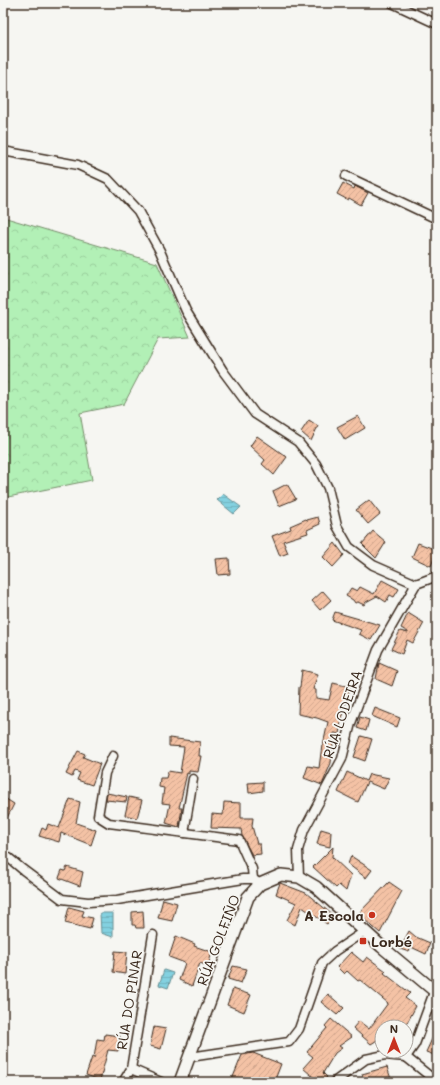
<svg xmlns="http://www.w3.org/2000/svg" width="440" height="1085" viewBox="0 0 440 1085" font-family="Mali,sans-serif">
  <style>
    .forest { fill: url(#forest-crowns); stroke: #768d6a }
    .water { fill: url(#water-rules); stroke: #668e92 }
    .building { fill: url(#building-hatch); stroke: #3b2a1e }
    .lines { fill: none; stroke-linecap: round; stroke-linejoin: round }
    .street-casing { stroke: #3b2a1e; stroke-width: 11 }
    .secondary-casing { stroke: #3b2a1e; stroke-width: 14 }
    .street { stroke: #f6f6f2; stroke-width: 8 }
    .secondary { stroke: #f6f6f2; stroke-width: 11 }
    .poi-dot { fill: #c8321e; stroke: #f6f6f2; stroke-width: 1.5 }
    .labels { text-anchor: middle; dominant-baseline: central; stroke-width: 3.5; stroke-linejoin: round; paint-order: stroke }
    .street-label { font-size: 14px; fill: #3b2a1e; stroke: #f6f6f2 }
    .poi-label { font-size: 14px; font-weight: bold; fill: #3b2a1e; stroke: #f6f6f2; text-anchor: end }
  </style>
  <defs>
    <pattern id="forest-crowns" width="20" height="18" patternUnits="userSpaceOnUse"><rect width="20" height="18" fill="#b2f0b6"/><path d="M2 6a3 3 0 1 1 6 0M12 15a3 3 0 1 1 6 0" fill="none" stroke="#9ace9c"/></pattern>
    <pattern id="water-rules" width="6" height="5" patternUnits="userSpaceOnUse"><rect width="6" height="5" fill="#83d1e0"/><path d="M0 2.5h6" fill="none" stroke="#72b4c0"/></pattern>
    <pattern id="building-hatch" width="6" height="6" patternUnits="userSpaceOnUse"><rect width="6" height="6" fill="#f4c2a5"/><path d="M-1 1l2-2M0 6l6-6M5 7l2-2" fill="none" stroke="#d2a78e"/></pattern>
  </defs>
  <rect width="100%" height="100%" fill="#f6f6f2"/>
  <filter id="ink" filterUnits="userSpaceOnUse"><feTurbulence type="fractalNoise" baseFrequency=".025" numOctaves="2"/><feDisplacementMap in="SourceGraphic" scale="8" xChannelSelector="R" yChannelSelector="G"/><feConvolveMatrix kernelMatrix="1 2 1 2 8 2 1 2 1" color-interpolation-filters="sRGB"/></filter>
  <g filter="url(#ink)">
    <!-- forest -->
    <path class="forest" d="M3,217L157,263L190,337L158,339L124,404L80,413L92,480L8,497L3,493Z"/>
    <!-- water -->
    <g class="water">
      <path d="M223,494L241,507L234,514L217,500Z"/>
      <path d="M100,913H113V937L101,933Z"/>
      <path d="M164,970L173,973L168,988L159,985Z"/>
    </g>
    <!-- building -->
    <g class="building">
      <path d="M343,183L354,189L355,186L368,193L361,205L349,198L348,200L337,194Z"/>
      <path d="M358,416L365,428L345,440L337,427Z"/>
      <path d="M309,420L318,426L311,441L301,432Z"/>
      <path d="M257,436L287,457L274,475L262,464L265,460L250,446Z"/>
      <path d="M287,484L296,499L279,506L273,491Z"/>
      <path d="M369,500L380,514L368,524L356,510Z"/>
      <path d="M318,517L320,524L307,530L308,533L283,541L288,553L280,556L272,536L291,529L290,526L306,519L307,520Z"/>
      <path d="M373,531L386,542L376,558L362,544Z"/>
      <path d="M335,543L344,555L333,567L323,557Z"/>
      <path d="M418,543L437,550L431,566L412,557Z"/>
      <path d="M229,558L230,574L218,575L216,559Z"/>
      <path d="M382,580L399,589L394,597L390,595L386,602L377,596L366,602L364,605L358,602L355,603L353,600L346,596L351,588L357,591L360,587L374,594Z"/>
      <path d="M323,591L331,600L320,610L312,601Z"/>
      <path d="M335,612L373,623L380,625L371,640L359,634L361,630L332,620Z"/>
      <path d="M408,613L424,623L413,643L407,640L402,654L391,649L400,631L408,633V632L401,628Z"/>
      <path d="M379,663L397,671L392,686L376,679Z"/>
      <path d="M302,670L318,674L313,689L316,690V698L329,700L333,683L350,687L346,704L344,703L339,734L334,733L331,763L322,785L304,778L308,766L319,768L322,745H323L328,722L317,718L298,714L299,687H300Z"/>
      <path d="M375,708L400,718L397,727L372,716Z"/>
      <path d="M360,717L369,720L366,731L357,728Z"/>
      <path d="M361,736L372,739L365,761L354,757Z"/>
      <path d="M169,738L200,742L199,756H201L198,772L189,771V774L187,773L179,808H182L179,827L166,823L170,804L162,803L164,788L159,787L160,778H166L168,771L180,773L184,747L169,746Z"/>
      <path d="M78,751L85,754L83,757L100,764L92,785L77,780L80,773L75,771L72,777L66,774Z"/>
      <path d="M347,772L366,781L369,774L389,778L384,789L367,782L358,802L338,792Z"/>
      <path d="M263,782V791L249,793L248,783Z"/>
      <path d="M107,793L127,797L126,802L106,800Z"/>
      <path d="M3,797L14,804L3,826Z"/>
      <path d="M129,797L142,800L137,818L125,815Z"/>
      <path d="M70,799L80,802L76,823L96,830L91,845L61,833L59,842L39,836L42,828L46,830L48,824L59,828Z"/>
      <path d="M224,802L241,803V818H253L252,826L257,844H260L261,854L252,855L242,836L241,829L211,828L212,814L223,815Z"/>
      <path d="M321,829L331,832L330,847L317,844Z"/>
      <path d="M333,847L332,857L351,875L346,891L339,885L336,888L313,867Z"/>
      <path d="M351,856L372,870L366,878L348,864Z"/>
      <path d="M67,867L83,872L80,886L59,878L62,870L65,871Z"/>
      <path d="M389,882L402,891L380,933L358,914Z"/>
      <path d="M280,883L306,893L334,916L327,924L302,907L295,925L287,920L296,903L276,894Z"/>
      <path d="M163,899L177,903L172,921L158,918Z"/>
      <path d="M69,907L84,911L82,916L93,918L90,929L65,923Z"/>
      <path d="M143,911L144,928H136L135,925H132V912Z"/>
      <path d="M409,931L416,937L430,943L426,954L411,947L409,952L400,949Z"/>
      <path d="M176,936L195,944L194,946L212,952L208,966L200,963L192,986L179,980L185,963L169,957Z"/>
      <path d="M115,951L127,952L125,974L113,972Z"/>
      <path d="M351,952L363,962L367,957L386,971L384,973L410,993L405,998L416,1006L405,1027H382V1037L371,1044L353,1028L359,1021L369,1029L388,1003L360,980L358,981L347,971L344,974L337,967Z"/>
      <path d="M233,966L247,969L241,983L228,979Z"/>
      <path d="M233,989L251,995L244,1012L227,1005Z"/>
      <path d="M328,994L344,1008L337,1015L321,1002Z"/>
      <path d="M331,1019L352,1037L339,1046L342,1048L335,1053L323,1073L327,1077L323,1082H319L303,1068L313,1057L307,1052L327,1028L325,1026Z"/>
      <path d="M154,1027L166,1029L161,1049L150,1046Z"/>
      <path d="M437,1028V1056L426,1052Z"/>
      <path d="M105,1034L120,1036L118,1051L108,1050L100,1080L86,1075L92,1057L94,1058L97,1039L104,1040Z"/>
      <path d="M253,1053L281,1064L274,1082H231L242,1055Z"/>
      <path d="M387,1067L392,1082H365L362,1074Z"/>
    </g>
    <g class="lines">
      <defs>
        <g id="street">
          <path d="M392,3L437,24"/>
          <path d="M3,151L78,165L108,179L138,211L160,251L186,311L223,371L255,414L298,442L316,464L328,488L337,526L349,547L373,565L416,584"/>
          <path d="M346,176L437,219"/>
          <path d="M113,756L105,773L98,816L109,823L239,840L252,869L253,879"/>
          <path d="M184,833L193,779"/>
          <path d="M3,853L22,869L62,899L88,902L117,900L243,879H253L260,884"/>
          <path d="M299,877L298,850L304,830L342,759L351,723L378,650L416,584L437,576"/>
          <path d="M190,1057L289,1042L299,1029L322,963L335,951L365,931"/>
          <path d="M406,1057L415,1044L434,992"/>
          <path d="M406,1057L437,1082"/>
          <path d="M131,1069L161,1082"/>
          <path d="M123,1082L131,1069L153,935"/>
          <path d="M334,1082L366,1059L385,1055L406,1057"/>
        </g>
        <path id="secondary" d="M180,1082L248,897L260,884L281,875L299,877L316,887L382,947L437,993"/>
      </defs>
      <!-- street casing -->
      <use href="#street" class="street-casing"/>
      <!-- secondary casing -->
      <use href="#secondary" class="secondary-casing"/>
      <!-- street -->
      <use href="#street" class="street"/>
      <!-- secondary -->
      <use href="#secondary" class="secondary"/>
    </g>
  </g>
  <!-- markers -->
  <g class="poi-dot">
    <circle cx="372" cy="915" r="4"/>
    <rect x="359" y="937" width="8" height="8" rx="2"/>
  </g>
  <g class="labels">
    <!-- street labels -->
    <g class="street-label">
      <text transform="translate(342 714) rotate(-71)">RÚA LODEIRA</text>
      <text transform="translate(218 940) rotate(-69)">RÚA GOLFIÑO</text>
      <text transform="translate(129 1000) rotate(-81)">RÚA DO PINAR</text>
    </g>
    <!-- poi labels -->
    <g class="poi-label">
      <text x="364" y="915">A Escola</text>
      <text x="371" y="941" text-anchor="start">Lorbé</text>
    </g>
  </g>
  <!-- margin -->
  <rect width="440" height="1085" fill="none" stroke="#f6f6f2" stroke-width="16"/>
  <rect x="8" y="8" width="424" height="1069" fill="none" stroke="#3b2a1e" stroke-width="1.5" filter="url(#ink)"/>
  <!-- north arrow -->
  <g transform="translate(394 1039)"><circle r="19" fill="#f6f6f2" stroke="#aba49d"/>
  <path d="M0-3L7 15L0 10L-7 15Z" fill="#c8321e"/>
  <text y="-6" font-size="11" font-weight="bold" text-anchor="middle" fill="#3b2a1e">N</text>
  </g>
</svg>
